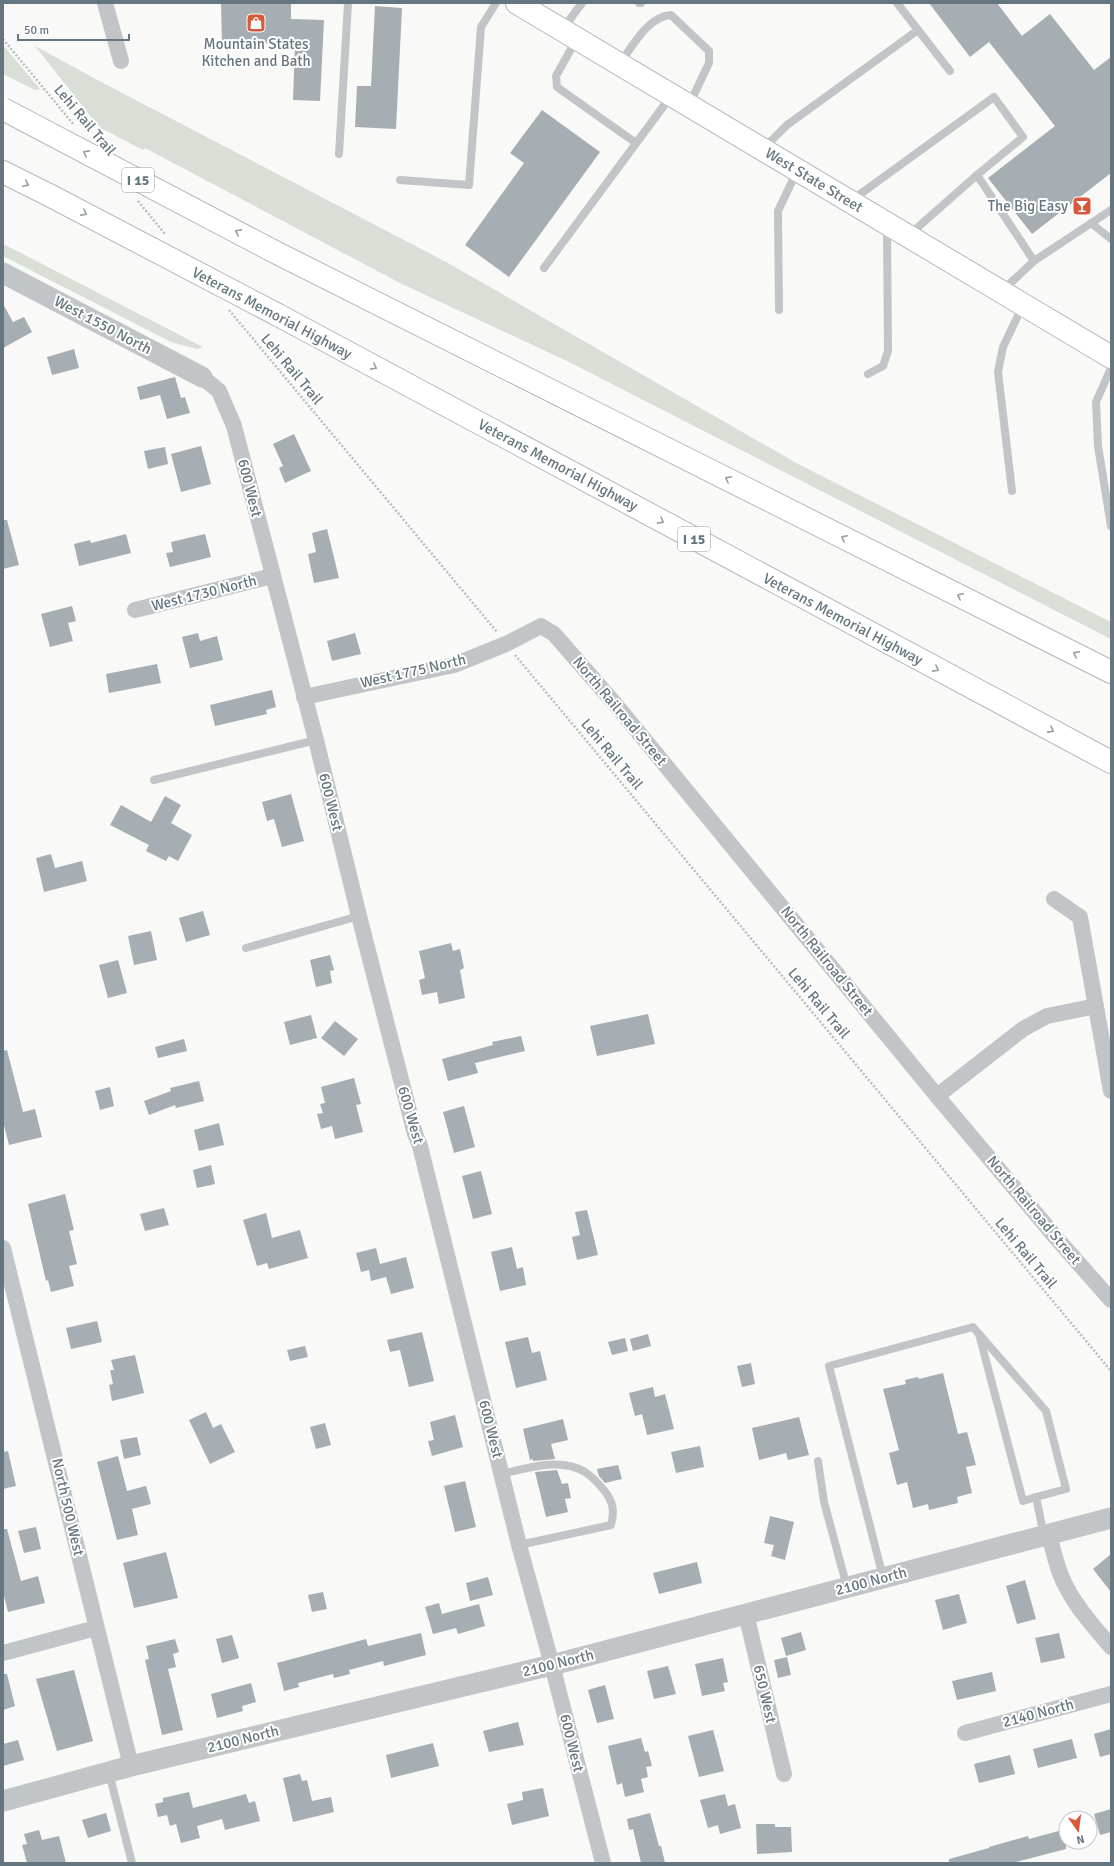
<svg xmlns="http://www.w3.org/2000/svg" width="1114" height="1866" viewBox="0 0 1114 1866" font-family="Signika,sans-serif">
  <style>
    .grass { fill: #d9ded7 }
    .building { fill: #a6aeb4 }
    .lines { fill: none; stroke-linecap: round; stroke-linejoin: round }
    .secondary-casing { stroke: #b3b9bd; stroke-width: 24 }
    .motorway-casing { stroke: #b4b8bb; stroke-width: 24 }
    .path { stroke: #bbbec0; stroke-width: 2.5; stroke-dasharray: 2 2; stroke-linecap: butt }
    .service { stroke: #c1c5c8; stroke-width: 8 }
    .minor { stroke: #c1c5c8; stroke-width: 16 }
    .tertiary { stroke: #c1c5c8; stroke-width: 21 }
    .secondary { stroke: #fff; stroke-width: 22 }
    .motorway { stroke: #fff; stroke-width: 22 }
    .motorway-bridge-casing { stroke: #b4b8bb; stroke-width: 24; stroke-linecap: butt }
    .motorway-bridge { stroke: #fff; stroke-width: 22 }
    .oneway { stroke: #949fa6 }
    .labels { text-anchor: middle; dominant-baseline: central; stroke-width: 4; stroke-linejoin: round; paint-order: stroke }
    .shield { fill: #fff; stroke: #949fa6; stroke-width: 1 }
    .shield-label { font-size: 14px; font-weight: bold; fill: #667680 }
    .poi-label { font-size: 15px; fill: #667680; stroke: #fff }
    .street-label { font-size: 15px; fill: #667680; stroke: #fff }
  </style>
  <rect width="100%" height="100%" fill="#f9f9f7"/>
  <!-- grass -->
  <g class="grass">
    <path d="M3,45L40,89L35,90L3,74Z"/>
    <path d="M35,46L105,84L448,263L798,464L1111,622V639L569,362L400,283L145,148L143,150L99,127Z"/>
    <path d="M3,244L15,250L203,347L197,349L171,342L3,256Z"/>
  </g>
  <!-- building -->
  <g class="building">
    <path d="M221,3L291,4V19L324,20L320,101L293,100L295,42L222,45Z"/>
    <path d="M929,3H997L1022,36L1050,14L1094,70L1111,57V173L1032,234L988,178L1055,126L989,42L970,57Z"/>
    <path d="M375,6L402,8L396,129L355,127L357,86H371Z"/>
    <path d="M542,110L600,152L509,277L465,245L524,163L510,153Z"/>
    <path d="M3,304L13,322L24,317L32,332L3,348Z"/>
    <path d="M74,349L79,368L52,375L47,357Z"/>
    <path d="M175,377L181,398L185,397L190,413L167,419L160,395L140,400L137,387Z"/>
    <path d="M294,434L311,471L285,483L279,468L283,466L273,444Z"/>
    <path d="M201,446L211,484L181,492L171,454Z"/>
    <path d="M165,447L168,464L148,469L144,451Z"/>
    <path d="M3,520H7L19,565L3,569Z"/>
    <path d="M327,529L339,578L314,583L308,554L316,552L312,533Z"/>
    <path d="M126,534L131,553L79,566L74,544L90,540L91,543Z"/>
    <path d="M205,534L211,557L170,567L166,553L173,552L171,542Z"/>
    <path d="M72,606L76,621L68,623L73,641L50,647L41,614Z"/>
    <path d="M198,633L200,641L217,636L223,660L190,668L182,637Z"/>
    <path d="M355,633L361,654L332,661L327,641Z"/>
    <path d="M157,664L161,683L109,693L106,674Z"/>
    <path d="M272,690L276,707L266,710L267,714L215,726L210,705Z"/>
    <path d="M291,794L304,841L282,847L274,819L267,821L262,802Z"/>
    <path d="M165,796L181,805L171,823L192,835L178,861L169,856L166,861L146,851L149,845L110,825L121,805L151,822Z"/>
    <path d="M51,854L55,868L82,861L87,881L44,892L36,858Z"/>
    <path d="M203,911L210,935L186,942L179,918Z"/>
    <path d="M151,931L157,960L134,965L128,936Z"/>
    <path d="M451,943L453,951L460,949L464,968L460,970L465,998L439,1004L437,992L422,995L419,980L425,978L419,951Z"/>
    <path d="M330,955L334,970L330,971L332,983L316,987L310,960Z"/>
    <path d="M118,960L127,993L108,998L99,965Z"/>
    <path d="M648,1014L655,1044L597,1056L590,1026Z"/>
    <path d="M311,1015L317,1038L290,1045L284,1022Z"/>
    <path d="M335,1021L358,1039L344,1056L321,1038Z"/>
    <path d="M521,1036L525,1051L475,1063L478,1073L448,1081L442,1059L493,1045L492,1042Z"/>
    <path d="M184,1039L187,1051L158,1058L155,1047Z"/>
    <path d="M7,1050L23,1112L35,1109L42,1137L9,1145L3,1121V1051Z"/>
    <path d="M354,1078L361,1104L356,1105L363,1132L335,1139L332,1126L321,1129L317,1114L323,1113L320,1104L325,1103L321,1087Z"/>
    <path d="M199,1081L204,1101L176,1108L175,1105L149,1115L144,1101L171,1091L170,1088Z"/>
    <path d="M110,1087L114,1106L100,1110L95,1091Z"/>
    <path d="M464,1106L475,1147L454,1153L443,1112Z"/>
    <path d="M219,1123L224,1145L199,1151L194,1130Z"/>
    <path d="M211,1165L215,1184L197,1188L193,1170Z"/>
    <path d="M481,1171L492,1214L473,1219L462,1176Z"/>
    <path d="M65,1194L74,1230L69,1231L77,1264L69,1266L74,1286L51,1292L48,1280L46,1281L28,1204Z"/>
    <path d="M164,1208L169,1225L145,1231L140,1214Z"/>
    <path d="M587,1210L598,1255L577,1260L572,1237L580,1235L575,1212Z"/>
    <path d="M266,1213L272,1238L300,1230L308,1258L269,1269L267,1263L257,1266L243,1220Z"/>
    <path d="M512,1247L517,1269L523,1267L526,1285L500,1291L491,1252Z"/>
    <path d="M376,1248L380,1264L406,1257L414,1288L391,1294L386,1277L371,1281L369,1270L361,1272L356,1253Z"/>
    <path d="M97,1321L102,1342L71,1349L66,1328Z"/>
    <path d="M422,1332L434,1381L409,1387L400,1350L390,1352L387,1340Z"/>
    <path d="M648,1334L651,1346L633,1351L630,1339Z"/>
    <path d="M528,1337L532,1353L540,1351L547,1380L516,1388L505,1342Z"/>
    <path d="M625,1338L628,1351L612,1355L608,1342Z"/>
    <path d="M305,1346L308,1357L290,1361L287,1350Z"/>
    <path d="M135,1355L144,1393L112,1401L109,1385L113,1384L110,1370H114L111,1360Z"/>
    <path d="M751,1363L755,1384L742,1387L737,1366Z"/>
    <path d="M943,1373L958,1434L967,1432L976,1465L966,1467L972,1493L957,1497L958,1503L929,1510L928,1504L913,1508L907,1482L897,1485L889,1453L899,1450L883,1389L906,1384L905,1380L918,1377L919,1379Z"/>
    <path d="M653,1387L655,1397L665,1394L674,1429L647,1435L642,1414L635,1416L629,1393Z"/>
    <path d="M206,1412L213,1428L221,1424L235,1452L210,1464L189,1420Z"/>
    <path d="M455,1415L463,1447L432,1456L428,1441L434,1440L430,1422Z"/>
    <path d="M799,1417L809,1455L788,1460L786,1453L759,1460L752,1428Z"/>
    <path d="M563,1419L568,1440L551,1444L555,1459L533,1461V1459L530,1460L523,1429Z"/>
    <path d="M325,1423L331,1445L316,1449L310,1427Z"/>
    <path d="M137,1437L141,1455L124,1459L120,1440Z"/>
    <path d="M700,1446L704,1467L676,1473L671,1452Z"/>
    <path d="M8,1451L16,1486L3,1489V1452Z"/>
    <path d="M118,1456L127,1491L146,1486L151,1504L132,1509L138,1535L117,1540L97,1462Z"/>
    <path d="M618,1465L622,1479L605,1483L599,1476L597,1469Z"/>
    <path d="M557,1470L562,1484L568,1483L571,1498L565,1499L568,1512L546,1517L535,1472Z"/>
    <path d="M465,1481L476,1527L455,1532L444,1486Z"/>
    <path d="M770,1516L794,1522L785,1560L771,1556L774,1545L764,1543Z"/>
    <path d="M36,1527L41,1549L24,1553L18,1531Z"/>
    <path d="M3,1529H7L21,1581L38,1576L45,1603L8,1612L3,1592Z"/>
    <path d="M166,1552L178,1598L134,1608L123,1563Z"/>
    <path d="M1111,1554V1592L1093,1569Z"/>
    <path d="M697,1562L702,1583L659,1594L653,1573Z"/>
    <path d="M488,1577L493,1595L470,1601L466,1583Z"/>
    <path d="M1025,1580L1036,1619L1017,1624L1006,1586Z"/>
    <path d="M323,1592L327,1609L312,1612L308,1595Z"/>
    <path d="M959,1594L967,1623L943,1630L935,1600Z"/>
    <path d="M439,1603L442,1614L479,1604L485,1626L458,1634L456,1628L433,1634L425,1607Z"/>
    <path d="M801,1632L806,1650L786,1656L781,1638Z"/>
    <path d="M421,1633L426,1655L384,1666L383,1661L349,1670L350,1674L334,1678L333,1674L298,1683L299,1687L284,1691L277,1663L366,1639L368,1646Z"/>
    <path d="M1059,1633L1065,1658L1041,1663L1035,1638Z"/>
    <path d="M232,1635L239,1658L222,1663L216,1639Z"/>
    <path d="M175,1639L179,1652L173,1654L176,1667L168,1669L183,1730L162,1735L145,1660L149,1659L146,1646Z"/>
    <path d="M787,1657L791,1675L778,1678L774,1660Z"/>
    <path d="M723,1658L728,1682L723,1683L725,1691L702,1696L695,1664Z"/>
    <path d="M668,1666L676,1694L654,1699L647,1671Z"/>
    <path d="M74,1670L93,1741L57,1751L36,1679Z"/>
    <path d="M992,1672L996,1691L957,1700L952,1681Z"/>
    <path d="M3,1674H7L15,1706L3,1710Z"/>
    <path d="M251,1683L256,1702L242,1706L243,1711L217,1718L211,1694Z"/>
    <path d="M605,1685L614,1719L597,1723L588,1690Z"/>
    <path d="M518,1722L524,1745L489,1752L483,1731Z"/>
    <path d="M1111,1729V1754L1100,1757L1094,1734Z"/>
    <path d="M713,1730L724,1771L699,1777L688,1736Z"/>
    <path d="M641,1738L645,1752L648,1751L652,1766L646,1767L648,1777L641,1779L644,1792L625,1797L622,1783L617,1785L608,1746Z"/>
    <path d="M1072,1739L1077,1758L1038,1768L1033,1749Z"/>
    <path d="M18,1740L24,1760L3,1766V1744Z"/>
    <path d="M433,1743L439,1766L391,1778L386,1755Z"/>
    <path d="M1010,1755L1015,1774L979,1783L974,1764Z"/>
    <path d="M300,1774L302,1781L307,1780L312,1801L331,1797L334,1812L293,1822L283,1778Z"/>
    <path d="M543,1788L549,1816L512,1825L507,1804L523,1800L522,1792Z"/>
    <path d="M189,1792L193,1808L246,1794L249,1803L255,1801L260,1821L225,1830L222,1819L197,1826L200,1838L181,1843L176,1824L170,1826L167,1815L158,1817L155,1804L163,1802V1798Z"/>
    <path d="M725,1794L728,1806L735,1804L741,1828L720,1834L718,1825L708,1828L700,1800Z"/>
    <path d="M1111,1809V1832L1100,1835L1094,1814Z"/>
    <path d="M106,1813L111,1831L88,1838L82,1820Z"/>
    <path d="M650,1813L659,1846H661L665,1863H641L633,1829L629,1830L627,1819Z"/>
    <path d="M756,1824H775V1827H791L792,1852L757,1854Z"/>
    <path d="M1066,1829V1849L1012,1863H949V1859L989,1848V1847L1028,1836L1029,1839Z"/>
    <path d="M39,1830L42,1840L59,1836L66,1863H27L22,1845L27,1844L24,1834Z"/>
  </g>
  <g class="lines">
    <defs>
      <path id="secondary" d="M517,3L1111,357"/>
      <g id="motorway">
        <path d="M3,172L49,195"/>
        <path d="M273,251L1111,672"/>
        <path d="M278,315L1111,762"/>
      </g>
    </defs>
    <!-- secondary casing -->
    <use href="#secondary" class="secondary-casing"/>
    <!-- motorway casing -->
    <use href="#motorway" class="motorway-casing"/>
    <!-- path -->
    <g class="path">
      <path d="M3,39L74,125"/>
      <path d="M138,201L165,234"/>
      <path d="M229,310L497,632"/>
      <path d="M515,655L1111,1371"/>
    </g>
    <!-- service -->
    <g class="service">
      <path d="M639,3H641"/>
      <path d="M897,3L950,71"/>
      <path d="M562,30L582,3"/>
      <path d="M576,40L556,76L557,87L636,143"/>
      <path d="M620,63C633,46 647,17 671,15L709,51V63L689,105"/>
      <path d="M763,149L787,125L918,30"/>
      <path d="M339,154L348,3"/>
      <path d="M400,180L469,185L481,27L496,3"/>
      <path d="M852,200L994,97L1023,137L977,175"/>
      <path d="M1091,223L1111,239"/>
      <path d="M909,235L977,175L1034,261"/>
      <path d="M544,268L671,96"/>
      <path d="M1002,291L1034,261L1111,210"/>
      <path d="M779,310L778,211L797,171"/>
      <path d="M1111,368L1096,402L1098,446L1111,526"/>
      <path d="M868,374L883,366L888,351L887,226"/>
      <path d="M1012,491L998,372L1003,347L1023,305"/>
      <path d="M154,780L316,740"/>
      <path d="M246,948L359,916"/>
      <path d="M979,1334L1023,1501L1036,1497"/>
      <path d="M818,1461L824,1502L847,1587"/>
      <path d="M502,1474C527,1468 561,1457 585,1472C591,1476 598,1483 603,1489C613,1501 615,1510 611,1525L519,1545"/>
      <path d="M883,1577L829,1366L973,1327L1046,1411L1066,1489L1036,1497L1044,1536"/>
      <path d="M109,1773L132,1863"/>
    </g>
    <!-- minor -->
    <g class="minor">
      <path d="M105,3L121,61"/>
      <path d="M202,377L219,391L234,426L316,740L359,916L415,1134L420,1146L519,1545L552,1665L603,1863"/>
      <path d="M135,610L272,576"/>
      <path d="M304,697L454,665L506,644L541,626L554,634L616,705L937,1096L1058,1240L1111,1300"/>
      <path d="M1054,899L1080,917L1111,1091"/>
      <path d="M937,1096L1023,1029L1047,1016L1096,1006"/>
      <path d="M3,1248L131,1766"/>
      <path d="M1049,1535C1054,1553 1058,1574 1068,1590C1079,1611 1096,1629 1111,1647"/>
      <path d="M746,1614L784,1774"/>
      <path d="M3,1653L96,1628"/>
      <path d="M965,1733L1111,1694"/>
    </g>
    <!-- tertiary -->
    <g class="tertiary">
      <path d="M3,273L202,377"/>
      <path d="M3,1801L131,1766L552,1665L1111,1518"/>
    </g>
    <!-- secondary -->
    <use href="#secondary" class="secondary"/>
    <!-- motorway -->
    <use href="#motorway" class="motorway"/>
    <defs>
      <g id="motorway-bridge">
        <path d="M3,109L273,251"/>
        <path d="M49,195L278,315"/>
      </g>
    </defs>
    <!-- motorway-bridge casing -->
    <use href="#motorway-bridge" class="motorway-bridge-casing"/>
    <!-- motorway-bridge -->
    <use href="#motorway-bridge" class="motorway-bridge"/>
  </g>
  <!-- one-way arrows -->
  <defs><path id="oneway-chevron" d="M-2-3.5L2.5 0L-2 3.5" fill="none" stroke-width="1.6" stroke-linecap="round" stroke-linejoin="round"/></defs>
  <g class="oneway">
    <use href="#oneway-chevron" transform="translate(86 153) rotate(-152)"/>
    <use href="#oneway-chevron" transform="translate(26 184) rotate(27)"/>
    <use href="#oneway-chevron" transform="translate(84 213) rotate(28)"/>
    <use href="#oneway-chevron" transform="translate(238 232) rotate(-152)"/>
    <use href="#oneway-chevron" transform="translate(374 367) rotate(28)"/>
    <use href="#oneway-chevron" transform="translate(728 479) rotate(-153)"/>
    <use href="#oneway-chevron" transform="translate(661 521) rotate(28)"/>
    <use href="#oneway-chevron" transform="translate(844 538) rotate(-153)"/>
    <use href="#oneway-chevron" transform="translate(960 596) rotate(-153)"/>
    <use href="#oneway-chevron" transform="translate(1076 654) rotate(-153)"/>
    <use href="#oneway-chevron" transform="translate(936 669) rotate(28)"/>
    <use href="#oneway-chevron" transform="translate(1051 730) rotate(28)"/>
  </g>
  <!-- icons -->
  <defs>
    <symbol id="shop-square" viewBox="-11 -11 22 22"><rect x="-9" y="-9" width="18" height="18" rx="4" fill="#d7583a" stroke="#fff"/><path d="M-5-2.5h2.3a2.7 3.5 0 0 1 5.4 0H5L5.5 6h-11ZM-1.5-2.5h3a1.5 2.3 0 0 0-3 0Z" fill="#fff"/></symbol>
    <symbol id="bar-square" viewBox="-11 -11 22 22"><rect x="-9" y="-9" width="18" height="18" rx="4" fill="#d7583a" stroke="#fff"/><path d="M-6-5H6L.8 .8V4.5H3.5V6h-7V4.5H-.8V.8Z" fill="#fff"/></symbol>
  </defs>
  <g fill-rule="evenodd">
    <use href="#shop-square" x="245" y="12" width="22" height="22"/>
    <use href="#bar-square" x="1071" y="195" width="22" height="22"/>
  </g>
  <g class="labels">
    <!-- shield labels -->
    <g class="shield">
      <rect x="122" y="168" width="32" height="24" rx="3"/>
      <rect x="678" y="527" width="32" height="24" rx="3"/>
    </g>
    <g class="shield-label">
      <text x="138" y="180">I 15</text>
      <text x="694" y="539">I 15</text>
    </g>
    <!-- poi labels -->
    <g class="poi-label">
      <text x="256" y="44">Mountain States<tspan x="256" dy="17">Kitchen and Bath</tspan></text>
      <text x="1068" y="206" text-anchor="end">The Big Easy</text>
    </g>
    <!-- street labels -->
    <g class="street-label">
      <text transform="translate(85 120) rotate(50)">Lehi Rail Trail</text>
      <text transform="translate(814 180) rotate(31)">West State Street</text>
      <text transform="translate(272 313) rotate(28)">Veterans Memorial Highway</text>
      <text transform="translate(103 325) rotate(28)">West 1550 North</text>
      <text transform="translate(292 369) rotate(50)">Lehi Rail Trail</text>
      <text transform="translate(558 465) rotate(28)">Veterans Memorial Highway</text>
      <text transform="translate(250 488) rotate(76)">600 West</text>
      <text transform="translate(204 593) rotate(-14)">West 1730 North</text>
      <text transform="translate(843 619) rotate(28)">Veterans Memorial Highway</text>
      <text transform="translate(413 671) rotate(-13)">West 1775 North</text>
      <text transform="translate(620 711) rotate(50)">North Railroad Street</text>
      <text transform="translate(612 754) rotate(50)">Lehi Rail Trail</text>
      <text transform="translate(331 802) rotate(76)">600 West</text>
      <text transform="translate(827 961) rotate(51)">North Railroad Street</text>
      <text transform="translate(819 1003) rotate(50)">Lehi Rail Trail</text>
      <text transform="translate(411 1115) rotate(74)">600 West</text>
      <text transform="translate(1034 1210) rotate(50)">North Railroad Street</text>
      <text transform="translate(1026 1253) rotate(50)">Lehi Rail Trail</text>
      <text transform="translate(491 1429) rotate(76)">600 West</text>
      <text transform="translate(68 1507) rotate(77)">North 500 West</text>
      <text transform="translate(871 1581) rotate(-15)">2100 North</text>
      <text transform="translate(558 1663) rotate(-14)">2100 North</text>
      <text transform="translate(765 1694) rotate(77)">650 West</text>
      <text transform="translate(1038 1713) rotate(-15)">2140 North</text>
      <text transform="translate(243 1739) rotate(-14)">2100 North</text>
      <text transform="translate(572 1743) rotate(76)">600 West</text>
    </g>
  </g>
  <!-- border -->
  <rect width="1114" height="1866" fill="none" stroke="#667680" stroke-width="8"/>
  <!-- north arrow -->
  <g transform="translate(1078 1830) rotate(166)"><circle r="19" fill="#ffffff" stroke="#c2c8cc"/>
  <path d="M0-3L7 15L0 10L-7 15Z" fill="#d7583a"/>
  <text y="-6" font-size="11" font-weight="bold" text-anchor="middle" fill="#667680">N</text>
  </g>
  <!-- scale -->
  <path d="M18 34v6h111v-6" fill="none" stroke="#667680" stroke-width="2"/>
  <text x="24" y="34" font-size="12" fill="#667680" stroke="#ffffff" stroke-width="3" paint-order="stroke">50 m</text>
</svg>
